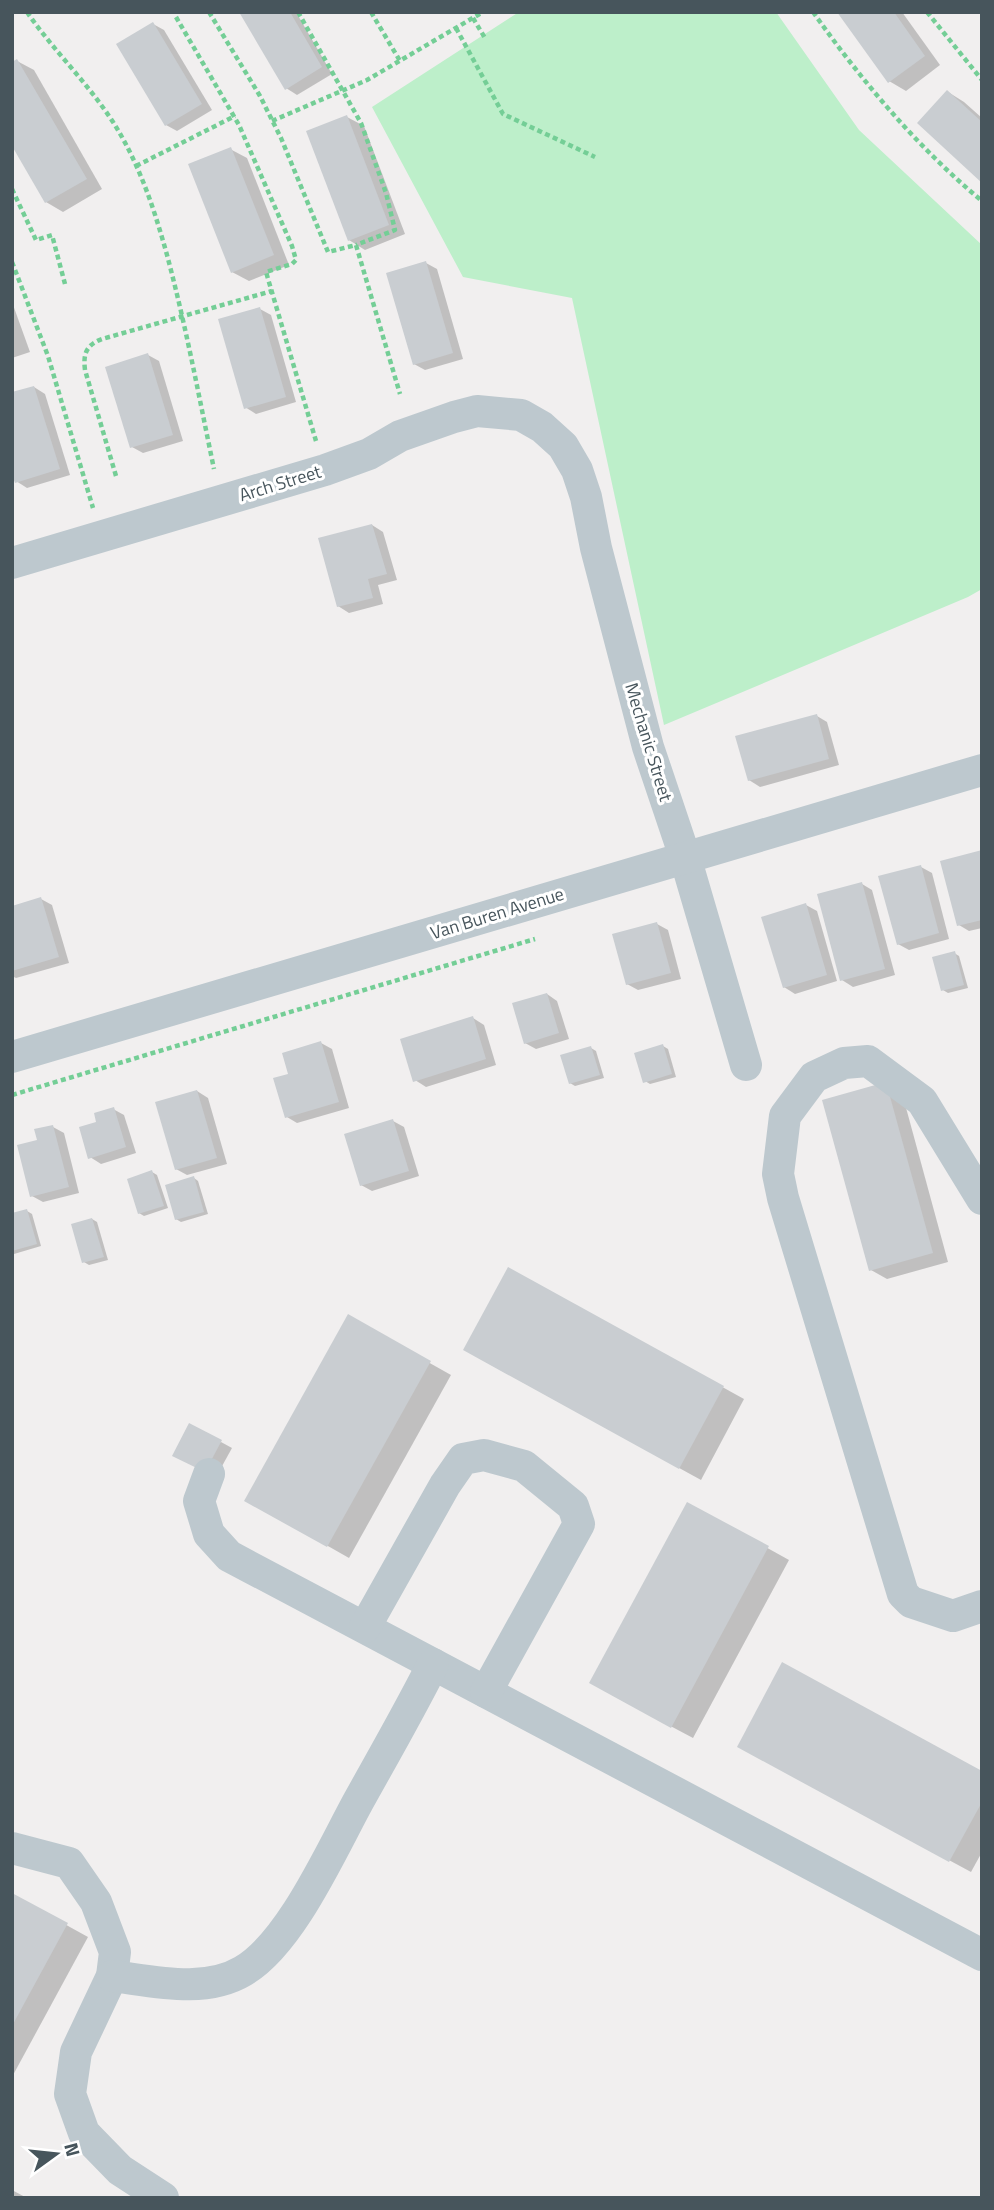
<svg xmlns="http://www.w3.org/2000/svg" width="994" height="2210" viewBox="0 0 994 2210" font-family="'Titillium Web',sans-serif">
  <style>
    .green { fill: #bdefca }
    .shadow { fill: #0003 }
    .building { fill: #c9cdd1 }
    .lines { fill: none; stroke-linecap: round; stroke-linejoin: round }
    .path { stroke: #74ce96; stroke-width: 4.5; stroke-dasharray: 5 3.5; stroke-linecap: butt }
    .street { stroke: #bdc8ce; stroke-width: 32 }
    .labels { text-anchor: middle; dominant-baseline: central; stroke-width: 6; stroke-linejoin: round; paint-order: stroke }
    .street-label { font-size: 18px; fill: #47555c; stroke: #fff }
  </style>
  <rect width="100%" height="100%" fill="#f1efef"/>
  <!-- green -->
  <path class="green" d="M519,12H776L859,130L982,245V589L968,597L664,725L572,298L463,277L372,107Z"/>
  <!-- shadow -->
  <g class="shadow">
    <path d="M241,12H296L332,74L297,95L286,88Z"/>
    <path d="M839,12H902L940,65L906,91L889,81Z"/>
    <path d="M153,24L164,30L212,110L177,131L166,125Z"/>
    <path d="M17,61L34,70L102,189L63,212L46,202Z"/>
    <path d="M948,92L964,102L982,118V181Z"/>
    <path d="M347,117L364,126L405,234L365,250L349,240Z"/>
    <path d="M230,149L247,158L289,265L249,281L232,272Z"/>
    <path d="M426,263L437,269L463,359L425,370L414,364Z"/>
    <path d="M12,302L30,352L12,358Z"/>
    <path d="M260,309L271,315L296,402L256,414L245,407Z"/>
    <path d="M148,355L159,361L183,441L143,453L132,447Z"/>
    <path d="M34,387L45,394L70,475L27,488L16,481Z"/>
    <path d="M372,525L383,532L397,580L378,585L383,604L349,613L338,606Z"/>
    <path d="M817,716L827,722L839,765L760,787L749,780Z"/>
    <path d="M982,852V928L969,931L959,925Z"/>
    <path d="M921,867L932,873L949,939L909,950L898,944Z"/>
    <path d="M862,884L872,890L895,975L853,987L842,980Z"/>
    <path d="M41,899L52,905L69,963L16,978L12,976V908Z"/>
    <path d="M806,905L817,911L837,981L795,994L784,987Z"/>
    <path d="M657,924L668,930L681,979L638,990L627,984Z"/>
    <path d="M954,953L959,956L968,988L948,993L943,990Z"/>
    <path d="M547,994L557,1001L569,1039L536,1049L525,1043Z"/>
    <path d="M473,1018L484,1025L496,1065L426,1087L415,1080Z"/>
    <path d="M321,1043L332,1049L349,1108L297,1123L287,1117Z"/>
    <path d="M663,1046L668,1049L676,1077L650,1084L645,1081Z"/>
    <path d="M591,1048L596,1051L604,1078L575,1086L570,1083Z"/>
    <path d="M886,1084L902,1093L948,1262L887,1279L871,1270Z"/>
    <path d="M197,1091L208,1098L227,1164L187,1175L176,1169Z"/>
    <path d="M113,1109L124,1115L136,1153L101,1164L90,1157L99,1123Z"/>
    <path d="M393,1121L404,1127L419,1176L372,1191L361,1185Z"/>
    <path d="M53,1127L64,1133L79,1193L43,1202L32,1196L39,1141Z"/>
    <path d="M152,1172L157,1175L168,1208L144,1216L139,1213Z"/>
    <path d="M194,1178L198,1181L208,1214L181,1222L176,1219Z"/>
    <path d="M27,1211L32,1214L41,1246L14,1254L12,1215Z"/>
    <path d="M92,1219L97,1222L108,1260L89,1265L84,1262Z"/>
    <path d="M509,1269L744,1399L701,1480L486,1362Z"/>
    <path d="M348,1317L451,1375L349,1558L247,1500Z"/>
    <path d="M221,1442L232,1448L216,1477L185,1461Z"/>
    <path d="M688,1504L789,1560L693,1738L612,1695Z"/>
    <path d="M760,1758L982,1773V1852L971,1872Z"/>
    <path d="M12,1895L88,1937L12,2077Z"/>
    <path d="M12,2190L27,2198H12Z"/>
  </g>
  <!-- building -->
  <g class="building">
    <path d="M239,12H290L322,67L285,90Z"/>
    <path d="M837,12H894L925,56L888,83Z"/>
    <path d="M153,22L202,104L165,126L116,44Z"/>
    <path d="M17,59L87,179L45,203L12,146V62Z"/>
    <path d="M947,90L982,122V183L917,123Z"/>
    <path d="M347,115L389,225L348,241L306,131Z"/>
    <path d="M231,147L274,255L231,273L188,164Z"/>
    <path d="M426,261L453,353L413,365L386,273Z"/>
    <path d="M260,307L286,397L244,409L218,319Z"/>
    <path d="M148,353L173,435L130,448L105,367Z"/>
    <path d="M34,386L60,469L15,483L12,475V392Z"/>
    <path d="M372,524L387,574L368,579L373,598L337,607L318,538Z"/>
    <path d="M817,714L829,759L748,781L735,736Z"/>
    <path d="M982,850V920L957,926L940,861Z"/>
    <path d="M921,865L939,933L897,945L878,876Z"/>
    <path d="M862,882L885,969L840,981L817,894Z"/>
    <path d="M41,897L59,957L12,971V906Z"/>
    <path d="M806,903L827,975L783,988L761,917Z"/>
    <path d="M657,922L671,973L626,985L612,934Z"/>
    <path d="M955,951L964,985L941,991L932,957Z"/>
    <path d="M547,993L559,1033L524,1044L512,1003Z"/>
    <path d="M473,1016L486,1059L413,1082L400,1039Z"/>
    <path d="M321,1041L339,1102L285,1118L273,1078L288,1074L282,1053Z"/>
    <path d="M663,1044L672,1074L643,1083L634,1053Z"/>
    <path d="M591,1046L600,1075L569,1084L560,1055Z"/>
    <path d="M886,1082L933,1253L869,1271L822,1100Z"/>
    <path d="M197,1090L217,1158L175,1170L155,1102Z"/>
    <path d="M114,1107L126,1147L88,1159L79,1127L96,1122L94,1113Z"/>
    <path d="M393,1119L409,1171L360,1186L344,1134Z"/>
    <path d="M53,1125L69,1187L30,1197L17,1145L37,1140L34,1129Z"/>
    <path d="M152,1170L164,1206L138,1214L127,1179Z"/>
    <path d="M194,1176L204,1212L175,1220L165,1185Z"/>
    <path d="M27,1209L37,1244L12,1251V1213Z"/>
    <path d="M92,1218L104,1257L82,1263L71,1224Z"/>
    <path d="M508,1267L724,1386L679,1469L463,1350Z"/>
    <path d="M348,1314L431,1361L327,1547L244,1501Z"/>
    <path d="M189,1423L222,1440L205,1472L172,1456Z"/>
    <path d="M687,1502L769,1546L671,1728L589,1683Z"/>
    <path d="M782,1662L982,1771V1802L949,1862L737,1747Z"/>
    <path d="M12,1893L68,1923L12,2026Z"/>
  </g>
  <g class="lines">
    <!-- path -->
    <g class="path">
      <path d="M27,12C53,50 87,82 113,122C139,163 154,208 167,255C186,326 199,397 214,469"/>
      <path d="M209,12L260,96L281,138L328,252L356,245L400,394"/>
      <path d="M298,12L361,123L386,193L395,230L356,245"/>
      <path d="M371,12L400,61"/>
      <path d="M813,12C862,81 917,147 982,201"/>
      <path d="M927,12L982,80"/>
      <path d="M176,17L239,125L292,246L296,260L292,264L266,272L316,441"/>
      <path d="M473,18L485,38"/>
      <path d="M456,28L503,114L595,157"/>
      <path d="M272,121L367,80L483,12"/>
      <path d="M136,166L235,116"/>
      <path d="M12,189L36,240L52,235L65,284"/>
      <path d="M12,262L48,356L93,508"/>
      <path d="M116,476L85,370C83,354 86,345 102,339L272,291"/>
      <path d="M12,1095L535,939"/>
    </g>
    <!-- street -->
    <g class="street">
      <path d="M12,563L325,470L369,454L400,436L454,417L477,411L521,415L542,427L563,446L577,470L586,497L596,548L648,747L685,857L746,1065"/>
      <path d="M12,1057L982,770"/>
      <path d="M982,1199L922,1101L868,1061L844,1063L814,1077L785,1116L778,1174L783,1198L903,1594L911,1602L953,1616L982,1606"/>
      <path d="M209,1474L199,1501L209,1534L229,1556L982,1955"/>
      <path d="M365,1627L445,1485L463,1459L484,1455L524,1466L573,1506L579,1524L486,1692"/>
      <path d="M12,1848L69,1863L96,1902L115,1952L112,1976L76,2052L70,2094L84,2133L120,2170L163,2198"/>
      <path d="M112,1976C153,1981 205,1994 243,1971C291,1943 332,1849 359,1800C384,1755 410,1710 433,1664"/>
    </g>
  </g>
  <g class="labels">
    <!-- street labels -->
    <g class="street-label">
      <text transform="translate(280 483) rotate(-17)">Arch Street</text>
      <text transform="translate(649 742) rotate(73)">Mechanic Street</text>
      <text transform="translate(497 913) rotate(-17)">Van Buren Avenue</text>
    </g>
  </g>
  <!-- border -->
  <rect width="994" height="2210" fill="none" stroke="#47555c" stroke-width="28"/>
  <!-- north arrow -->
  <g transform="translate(56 2154) rotate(75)" stroke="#ffffff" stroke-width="5" paint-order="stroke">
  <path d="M0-5L12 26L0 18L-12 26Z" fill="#47555c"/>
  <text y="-10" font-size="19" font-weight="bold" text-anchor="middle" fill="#47555c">N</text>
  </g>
</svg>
